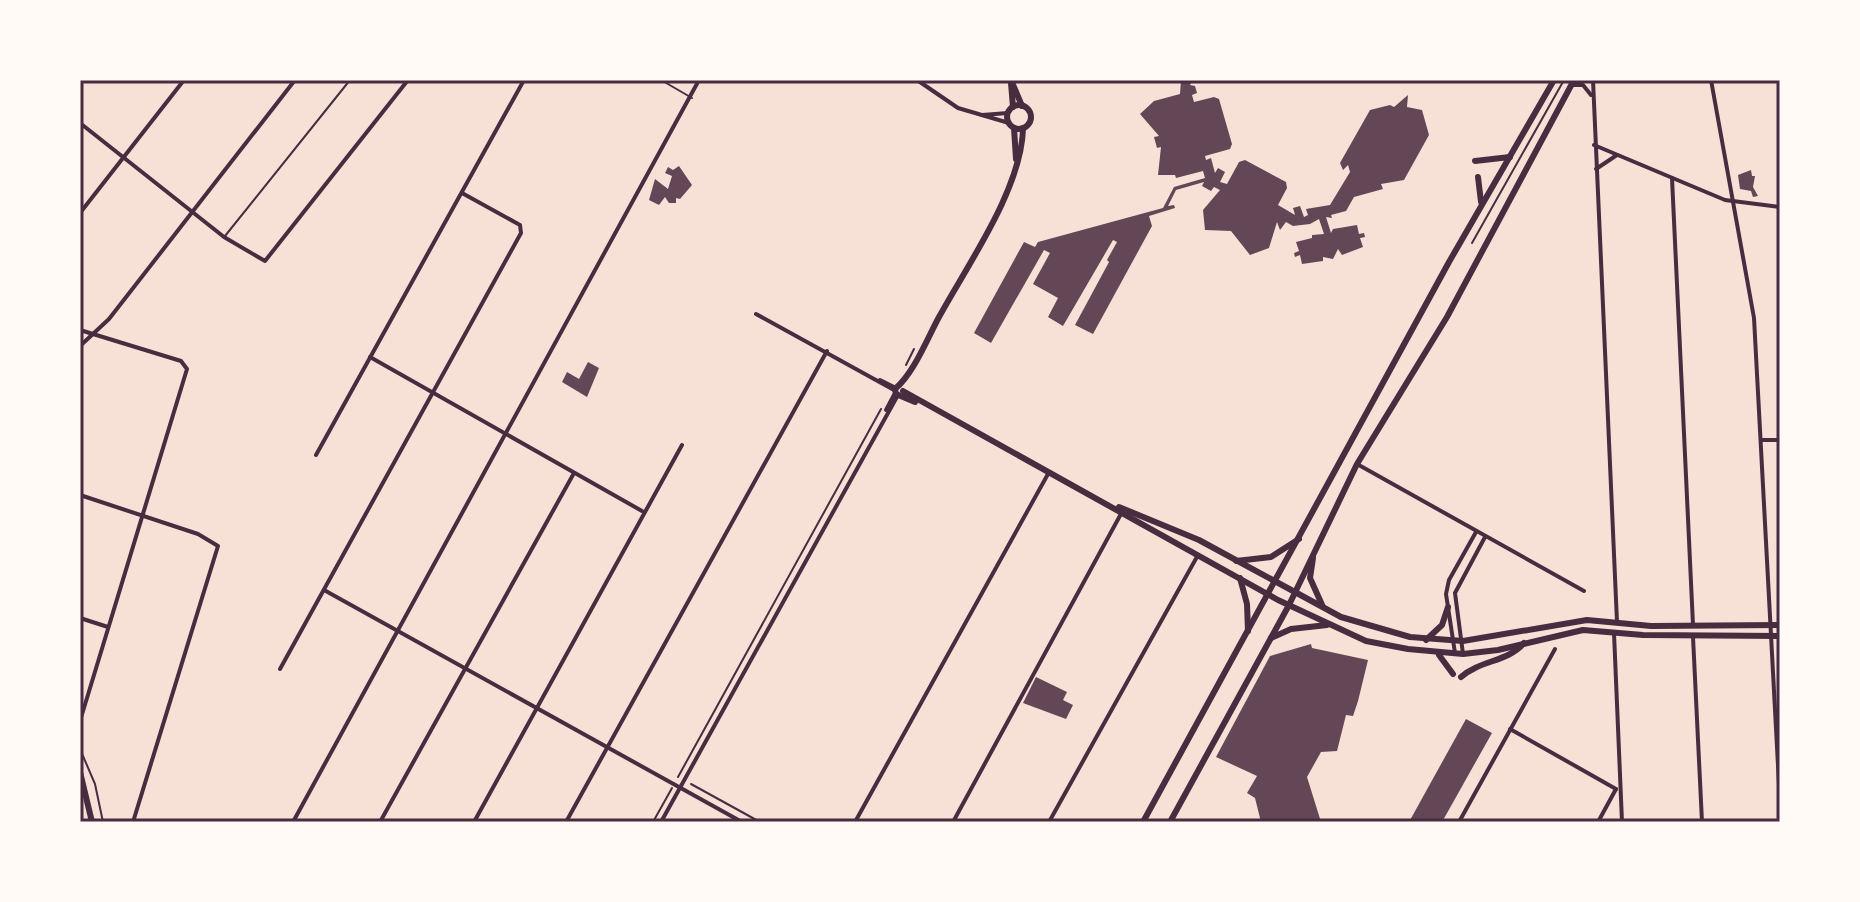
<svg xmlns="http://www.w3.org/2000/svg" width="1860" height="902" viewBox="0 0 1860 902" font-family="'Fira Sans',sans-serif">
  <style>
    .building { fill: #644757 }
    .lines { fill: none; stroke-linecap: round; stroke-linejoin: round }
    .path { stroke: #4a2c40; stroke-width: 2 }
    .service { stroke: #4a2c40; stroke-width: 2 }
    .minor { stroke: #4a2c40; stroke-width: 4 }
    .secondary { stroke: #4a2c40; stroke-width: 6 }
    .primary { stroke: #4a2c40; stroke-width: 6 }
    .neatline { fill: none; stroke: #4a2c40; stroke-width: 3 }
  </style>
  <rect width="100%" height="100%" fill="#f7e1d7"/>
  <!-- building -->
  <g class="building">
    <path d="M1181,80H1193L1190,85L1195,86L1197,93L1192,95L1194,102L1214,97L1219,99L1232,144L1230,149L1205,156L1206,160L1211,158L1215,173L1218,168L1225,172L1220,182L1227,184L1239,162L1245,160L1286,182L1287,188L1278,205L1295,215L1293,208L1300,206L1304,217L1308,215L1306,209L1330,205L1350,172L1348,165L1343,170L1340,163L1370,110L1390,105L1394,107L1408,95L1407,107L1422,110L1429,135L1404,180L1381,184L1383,189L1354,197L1346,211L1331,215L1332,218L1326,217L1331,233L1333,229L1357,225L1359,234L1364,233L1365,237L1360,238L1363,247L1342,255L1338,249L1333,259L1323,257V261L1302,264L1300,255L1295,257L1294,253L1299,251L1296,242L1312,238V235L1324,234L1319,219L1310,224L1293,226L1286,222L1280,230L1277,222L1269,248L1250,255L1231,231L1205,230L1203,210L1220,190L1214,187L1211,191L1202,186L1204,182L1176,190L1168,206L1174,205L1175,208L1149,216L1152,226L1093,334L1075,325L1109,262L1107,260L1117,242L1113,240L1063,326L1048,317L1058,298L1033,284L1050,253L1044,250L991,343L974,333L1024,242L1035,247L1038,242L1163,208L1174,187L1205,178L1203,171L1176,178L1175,175H1158L1161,147L1157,148L1154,137L1159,136L1140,114L1154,101L1180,94Z"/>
    <path d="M679,166L692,185L680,199L676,198V203H669L665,197L659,205L649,200L655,179L668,189L672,176L665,173L668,167L673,170Z"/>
    <path d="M1751,170L1752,176H1755L1753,187L1758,196L1753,197L1751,191L1740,189L1738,175Z"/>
    <path d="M588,362L599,368L587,397L562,382L567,372L579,379Z"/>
    <path d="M1311,644L1312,648L1368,660L1358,701L1353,716L1346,715L1337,751L1321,752L1307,777L1321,822H1261L1255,798L1247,793L1257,776L1216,757L1270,656Z"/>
    <path d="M1036,677L1067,692L1063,700L1073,705L1066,719L1023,703Z"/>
    <path d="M1466,719L1492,733L1442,822H1409Z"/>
  </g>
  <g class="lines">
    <!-- path -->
    <g class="path">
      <path d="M906,365L914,349"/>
      <path d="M80,749L95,784L103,822"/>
      <path d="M678,777L881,409"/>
      <path d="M691,784L760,822"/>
      <path d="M653,822L672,788"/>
    </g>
    <!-- service -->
    <g class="service">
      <path d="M661,80L692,98"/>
      <path d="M225,236L350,80"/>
      <path d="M1472,243L1564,80"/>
    </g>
    <!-- minor -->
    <g class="minor">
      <path d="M917,80L958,108L1009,123"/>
      <path d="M1593,80L1617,622"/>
      <path d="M1711,80L1754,318L1780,803"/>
      <path d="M1573,85H1583L1591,95"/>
      <path d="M982,115L1008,113"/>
      <path d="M80,123L224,237L265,261L408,80"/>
      <path d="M1594,145L1725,200L1780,207"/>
      <path d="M1596,169L1617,155"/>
      <path d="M1672,178L1693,625"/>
      <path d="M80,213L184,80"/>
      <path d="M756,314L894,390"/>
      <path d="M80,330L181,361L187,369L80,721"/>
      <path d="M80,346L109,319L295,80"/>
      <path d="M370,357L642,511"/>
      <path d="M880,380L896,388"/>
      <path d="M886,410L895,393"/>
      <path d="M1763,440H1780"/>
      <path d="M316,455L524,80"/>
      <path d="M1357,464L1584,591"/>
      <path d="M80,495L198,534L218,546L133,822"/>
      <path d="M324,590L742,822"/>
      <path d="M80,618L108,627"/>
      <path d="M1614,633L1622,822"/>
      <path d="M1693,637L1702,822"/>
      <path d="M1455,653L1446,594L1449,580L1476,532"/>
      <path d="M1463,654L1455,593L1485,537"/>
      <path d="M280,669L521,233L520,225L462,193"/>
      <path d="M1510,729L1616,789"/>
      <path d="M293,822L699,80"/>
      <path d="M380,822L574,473"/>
      <path d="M474,822L682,445"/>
      <path d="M566,822L827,351"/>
      <path d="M661,822L898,395"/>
      <path d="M855,822L1048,474"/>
      <path d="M953,822L1122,512"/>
      <path d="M1049,822L1198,555"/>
      <path d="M1459,822L1555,649"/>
      <path d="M1598,822L1616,789"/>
    </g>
    <!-- secondary -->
    <g class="secondary">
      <path d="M1475,161L1510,157"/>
      <path d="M1478,177L1481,202"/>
      <path d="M80,772L92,822"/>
      <path d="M1143,822L1449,262L1554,80"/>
      <path d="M1170,822L1289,605L1357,464L1447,317L1574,80"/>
    </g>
    <!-- primary -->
    <g class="primary">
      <path d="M1011,80L1022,106"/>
      <path d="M1011,83L1013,107"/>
      <circle cx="1019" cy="117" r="12"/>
      <path d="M1014,128L1016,159"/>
      <path d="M903,391L1278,600L1366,641L1408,649L1463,654L1498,650L1583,630L1643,635L1780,636"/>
      <path d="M915,402L896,394L895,389C914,373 927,339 939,317C968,264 1022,188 1023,128"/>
      <path d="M1119,507L1199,540L1341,617L1410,637L1463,641L1587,620L1651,626L1780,625"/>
      <path d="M1313,558L1310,578L1323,607"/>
      <path d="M1236,561L1271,557L1299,539"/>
      <path d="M1240,578L1247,604L1248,631"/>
      <path d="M1271,638L1291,629L1327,625"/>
      <path d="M1426,640L1442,625L1448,607"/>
      <path d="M1439,655L1453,674"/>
      <path d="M1461,677C1480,660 1508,662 1524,643"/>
    </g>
  </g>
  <!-- border -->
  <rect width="1860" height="902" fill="none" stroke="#fffaf5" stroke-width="164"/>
  <rect x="82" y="82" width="1696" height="738" class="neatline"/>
</svg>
